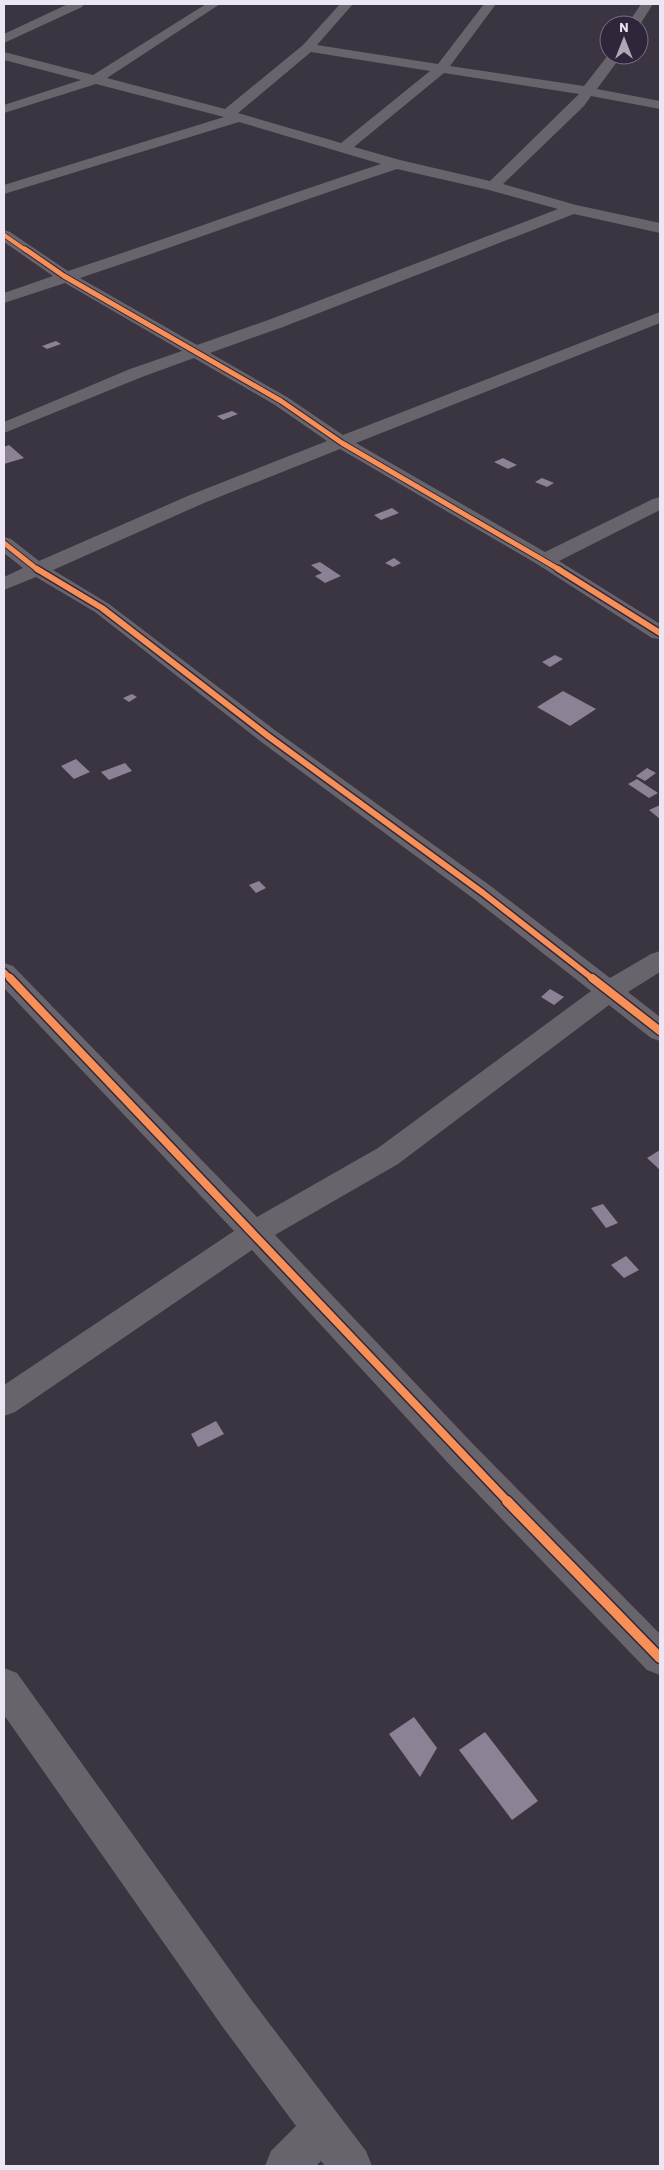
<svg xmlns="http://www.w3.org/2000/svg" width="664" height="2170" viewBox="0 0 664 2170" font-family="Barlow,sans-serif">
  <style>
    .building { fill: #8b8296 }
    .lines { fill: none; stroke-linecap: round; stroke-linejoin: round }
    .minor { fill: #68646c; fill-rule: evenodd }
    .cycleway-far4-casing { stroke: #30263b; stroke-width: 5.5 }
    .cycleway-far3-casing { stroke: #30263b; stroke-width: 7 }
    .cycleway-far2-casing { stroke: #30263b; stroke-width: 9 }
    .cycleway-far1-casing { stroke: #30263b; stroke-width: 11 }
    .cycleway-casing { stroke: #30263b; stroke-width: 13 }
    .cycleway-far4 { stroke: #f78f57; stroke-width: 4 }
    .cycleway-far3 { stroke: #f78f57; stroke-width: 5 }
    .cycleway-far2 { stroke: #f78f57; stroke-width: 6 }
    .cycleway-far1 { stroke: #f78f57; stroke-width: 8 }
    .cycleway { stroke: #f78f57; stroke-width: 10 }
  </style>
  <rect width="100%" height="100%" fill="#3a3540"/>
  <!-- building -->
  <g class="building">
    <path d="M56,341L61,344L47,349L42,346Z"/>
    <path d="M232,411L238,414L223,420L217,416Z"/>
    <path d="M9,445L24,458L4,464V447Z"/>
    <path d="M503,458L517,465L508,469L494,462Z"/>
    <path d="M542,478L554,483L547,487L535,482Z"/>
    <path d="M392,508L399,513L381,520L374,515Z"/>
    <path d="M394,558L401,563L393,567L385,563Z"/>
    <path d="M320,562L341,576L325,583L315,576L322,573L311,565Z"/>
    <path d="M555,655L563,659L550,667L542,662Z"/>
    <path d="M563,691L596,709L570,726L537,707Z"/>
    <path d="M132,694L137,697L129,702L123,698Z"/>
    <path d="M76,759L90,772L74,779L61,766Z"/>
    <path d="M125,763L132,771L109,780L101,772Z"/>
    <path d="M647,768L656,773L645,781L636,776Z"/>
    <path d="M637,779L658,793L649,798L628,784Z"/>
    <path d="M660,805V819L649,810Z"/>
    <path d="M259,881L266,888L256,893L249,885Z"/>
    <path d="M550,989L564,997L554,1005L541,997Z"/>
    <path d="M660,1150V1170L647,1158Z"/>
    <path d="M603,1204L618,1223L606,1228L591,1208Z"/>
    <path d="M626,1256L639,1270L624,1278L611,1265Z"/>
    <path d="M216,1421L224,1434L198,1447L191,1434Z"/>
    <path d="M414,1717L437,1748L420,1777L389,1734Z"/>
    <path d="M485,1732L538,1801L512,1820L459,1750Z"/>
  </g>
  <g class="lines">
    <!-- minor -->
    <g class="minor">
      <path d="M68,4H84L82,7L4,43V34Z"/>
      <path d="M206,4H220L107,78L225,109L303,45L340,4H353L317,45L438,64L484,4H496L450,66L584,86L609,54L622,55L597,89L660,101V109L591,96L584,106L503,184L576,205L660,223V233L574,214L283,327L210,353L287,397L343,435L660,312V323L356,443L545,552L653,499L660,497V510L559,561L660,624V639L652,638L537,564L340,449L204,503L53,570L109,604L276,731L492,887L610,978L651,954L660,951V972L628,992L660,1017V1041L651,1038L609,1005L398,1164L275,1235L472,1443L660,1634V1675L647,1670L448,1463L252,1250L15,1412L4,1416V1385L234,1231L4,988V963L13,966L257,1217L378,1148L591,991L474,899L260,741L95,612L36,577L4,590V577L23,568L4,553V537L11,539L39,561L190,495L327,441L275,405L194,358L142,377L4,433V422L130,369L182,351L65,283L4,303V293L53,276L4,242V230L10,232L68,271C173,237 276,198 381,164L239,122L4,194V185L224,117L96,84L4,113V105L81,80L4,60V52L93,75ZM311,52L430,71L341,143L238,113ZM444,73L579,94L490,181L400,160L354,147ZM397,169L489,190L558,209L271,319L197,345L80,278C186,243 290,204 397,169Z"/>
      <path d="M641,4H653L639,26L627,25Z"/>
      <path d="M4,1668L17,1673L250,1998L366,2151L372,2166H325L321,2161L316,2166H265L271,2151L296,2126L222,2026L4,1715Z"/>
    </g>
    <defs>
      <path id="cycleway-far4" d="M4,235L27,251"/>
      <g id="cycleway-far3">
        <path d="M25,249L64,276L281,401L342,443L560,570"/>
        <path d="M4,543L38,570"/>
      </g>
      <g id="cycleway-far2">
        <path d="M37,569L102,608L268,736L483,893L593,979"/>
        <path d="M558,569L660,633"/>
        <path d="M4,972L11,979"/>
      </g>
      <g id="cycleway-far1">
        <path d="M10,978L508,1502"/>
        <path d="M592,978L660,1031"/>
      </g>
      <path id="cycleway" d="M507,1501L660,1658"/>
    </defs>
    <!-- cycleway-far4 casing -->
    <use href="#cycleway-far4" class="cycleway-far4-casing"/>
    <!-- cycleway-far3 casing -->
    <use href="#cycleway-far3" class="cycleway-far3-casing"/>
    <!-- cycleway-far2 casing -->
    <use href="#cycleway-far2" class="cycleway-far2-casing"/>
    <!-- cycleway-far1 casing -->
    <use href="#cycleway-far1" class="cycleway-far1-casing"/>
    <!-- cycleway casing -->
    <use href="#cycleway" class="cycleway-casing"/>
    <!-- cycleway-far4 -->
    <use href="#cycleway-far4" class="cycleway-far4"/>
    <!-- cycleway-far3 -->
    <use href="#cycleway-far3" class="cycleway-far3"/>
    <!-- cycleway-far2 -->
    <use href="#cycleway-far2" class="cycleway-far2"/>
    <!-- cycleway-far1 -->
    <use href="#cycleway-far1" class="cycleway-far1"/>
    <!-- cycleway -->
    <use href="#cycleway" class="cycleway"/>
  </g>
  <!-- border -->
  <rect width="664" height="2170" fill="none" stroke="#ece6f4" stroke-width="10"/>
  <!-- north arrow -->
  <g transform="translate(624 40)"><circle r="24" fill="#30263b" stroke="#7b7385"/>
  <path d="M0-4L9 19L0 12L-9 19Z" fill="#aea8b5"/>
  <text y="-8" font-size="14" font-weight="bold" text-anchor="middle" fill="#ece6f4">N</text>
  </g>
</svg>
